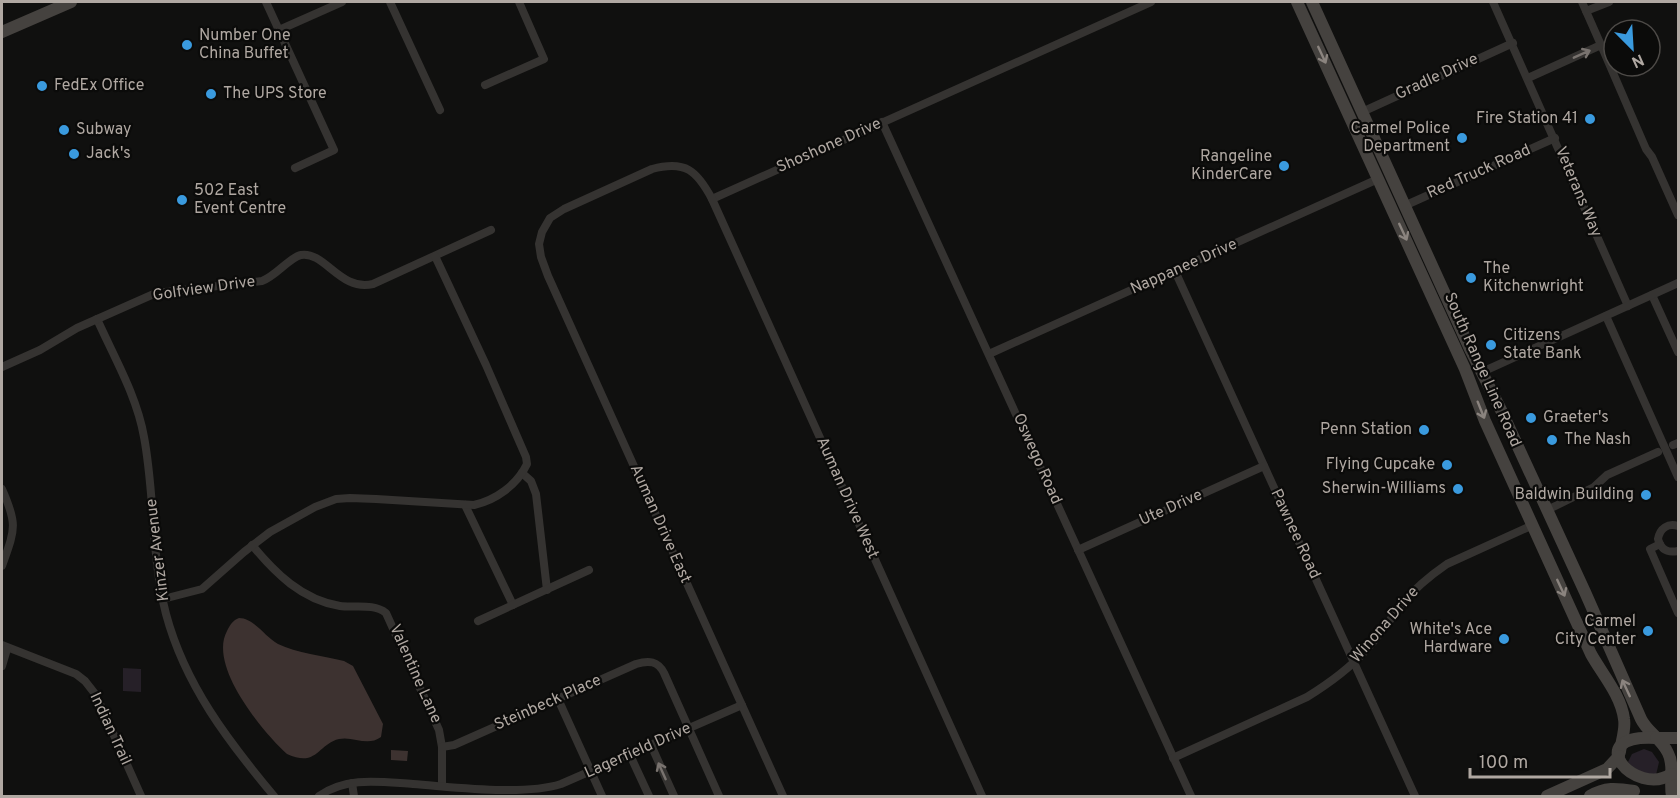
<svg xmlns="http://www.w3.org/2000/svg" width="1680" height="798" viewBox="0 0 1680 798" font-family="Overpass,sans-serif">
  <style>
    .green { fill: #262028 }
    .water { fill: #3d3230 }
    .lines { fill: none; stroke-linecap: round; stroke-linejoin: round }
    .street { stroke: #353331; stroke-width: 8 }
    .secondary { stroke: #45423f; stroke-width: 12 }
    .oneway { stroke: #79736f }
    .oneway2 { stroke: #8b847f }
    .poi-dot { fill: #3a9ade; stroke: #0b0b0a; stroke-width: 2 }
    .labels { text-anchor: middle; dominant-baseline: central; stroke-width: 4.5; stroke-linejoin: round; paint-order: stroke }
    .poi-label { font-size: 16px; fill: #b0a8a2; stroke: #0b0b0a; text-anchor: start }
    .street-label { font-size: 16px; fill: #b0a8a2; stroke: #0b0b0a }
  </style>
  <rect width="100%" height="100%" fill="#10100f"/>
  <!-- green -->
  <g class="green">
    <path d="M123,668L141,669V692L123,691Z"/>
    <path d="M1644,749L1652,752L1659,762L1656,775L1645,781L1628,762L1632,754Z"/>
  </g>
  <!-- water -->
  <g class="water">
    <path d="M239,618C254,618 265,637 278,644C296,653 324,656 344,661L353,666L383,724L381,737C367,747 354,736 339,739C318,744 317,768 287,754C262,731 208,666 227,631C230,625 233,620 239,618Z"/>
    <path d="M391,750L408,751L407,761L391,760Z"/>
  </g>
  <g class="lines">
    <!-- street -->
    <g class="street">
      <path d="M266,2L334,150L295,168"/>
      <path d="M390,2L440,110"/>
      <path d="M1493,2L1628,306"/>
      <path d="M1586,11L1609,2"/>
      <path d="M279,30L342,2"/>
      <path d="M1601,45L1646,149L1652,157L1678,215"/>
      <path d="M1528,78L1601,45L1582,2"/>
      <path d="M485,85L544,59L519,2"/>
      <path d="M1362,112L1513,43"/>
      <path d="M882,122L1191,796"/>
      <path d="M712,199L1151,2"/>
      <path d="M1404,206L1555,138"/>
      <path d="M1175,271L1415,796"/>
      <path d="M1652,295L1678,352"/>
      <path d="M1606,316L1678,477"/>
      <path d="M97,319C114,357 137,396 144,437C155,495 151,556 166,614C185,685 228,741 274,796"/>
      <path d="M989,354L1378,179"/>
      <path d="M2,367L40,350L77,328L156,293L262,281C276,276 290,257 301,255C325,251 340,292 373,284L491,230"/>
      <path d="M1482,372L1678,283"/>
      <path d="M1673,445L1678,443"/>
      <path d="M522,473L531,481L536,494L547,590"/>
      <path d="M2,489C18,525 15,529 2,566"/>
      <path d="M465,505L513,605"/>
      <path d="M1547,510L1594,487L1607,475L1658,452"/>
      <path d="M1678,526C1668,523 1660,528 1658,539C1661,550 1668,553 1678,551"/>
      <path d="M1660,544L1650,549L1678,613"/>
      <path d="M252,545C275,573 302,600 340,606C354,608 374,603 386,613L439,730L442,747V786"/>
      <path d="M1078,550L1264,466"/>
      <path d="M163,599L202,589L244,552L270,532L315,507L336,499L350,498L376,499L474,505C496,500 517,485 527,464L526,457L486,365L435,256"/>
      <path d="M478,621L589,570"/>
      <path d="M2,645L76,674L85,681L96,695L141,796"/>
      <path d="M2,666L7,649"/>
      <path d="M558,699L602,796"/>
      <path d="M651,745L674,796"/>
      <path d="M442,747L454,745L636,664C649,660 658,661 664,673L719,796"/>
      <path d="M630,755L649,796"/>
      <path d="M1173,758L1307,697C1328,684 1348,670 1365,651C1379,637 1390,619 1402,604C1415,588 1431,575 1447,564L1533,525"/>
      <path d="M352,783L354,796"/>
      <path d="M319,796C347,776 381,782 413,784C455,787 523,796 561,784L742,705"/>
      <path d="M783,796L548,276L541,257L539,244L542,232L550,218L564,209L652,169C686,160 697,171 712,199L982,796"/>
    </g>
    <!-- secondary -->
    <g class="secondary">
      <path d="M1297,2L1465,369L1485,421L1591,654C1602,674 1621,695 1624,719C1626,729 1621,742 1620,752"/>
      <path d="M1312,2L1470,349L1502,412L1585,592L1641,719C1647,732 1662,739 1668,753C1675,766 1669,782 1672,796"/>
      <path d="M2,32L71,2"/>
      <path d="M1656,738C1579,734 1636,798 1671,774"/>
      <path d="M1656,738H1678"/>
      <path d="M1547,796L1607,769L1619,756"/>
      <path d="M1590,796C1605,787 1616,788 1634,791"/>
    </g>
  </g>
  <!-- one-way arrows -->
  <defs><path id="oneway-shaft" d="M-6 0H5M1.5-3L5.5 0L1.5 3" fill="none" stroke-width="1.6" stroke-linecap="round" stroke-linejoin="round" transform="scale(1.5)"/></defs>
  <g class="oneway">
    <use href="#oneway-shaft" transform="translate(1582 54) rotate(-24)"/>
    <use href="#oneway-shaft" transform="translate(662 771) rotate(-114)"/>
  </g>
  <g class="oneway2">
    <use href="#oneway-shaft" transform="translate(1322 55) rotate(65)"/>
    <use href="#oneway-shaft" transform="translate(1403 232) rotate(65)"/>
    <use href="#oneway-shaft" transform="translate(1481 410) rotate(68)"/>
    <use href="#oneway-shaft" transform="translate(1561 588) rotate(65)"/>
    <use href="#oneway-shaft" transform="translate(1626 688) rotate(-115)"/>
  </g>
  <!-- markers -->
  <g class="poi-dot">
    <circle cx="187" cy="45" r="6"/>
    <circle cx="42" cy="86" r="6"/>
    <circle cx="211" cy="94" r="6"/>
    <circle cx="1590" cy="119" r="6"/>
    <circle cx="64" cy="130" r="6"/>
    <circle cx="1462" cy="138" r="6"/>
    <circle cx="74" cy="154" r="6"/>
    <circle cx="1284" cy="166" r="6"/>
    <circle cx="182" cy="200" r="6"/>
    <circle cx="1471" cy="278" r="6"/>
    <circle cx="1491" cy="345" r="6"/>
    <circle cx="1531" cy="418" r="6"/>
    <circle cx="1424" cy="430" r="6"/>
    <circle cx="1552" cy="440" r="6"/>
    <circle cx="1447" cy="465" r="6"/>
    <circle cx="1458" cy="489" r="6"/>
    <circle cx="1646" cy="495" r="6"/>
    <circle cx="1648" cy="631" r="6"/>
    <circle cx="1504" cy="639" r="6"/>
  </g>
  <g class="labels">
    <!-- poi labels -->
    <g class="poi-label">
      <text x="199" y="36">Number One<tspan x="199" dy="18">China Buffet</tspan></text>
      <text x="54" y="86">FedEx Office</text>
      <text x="223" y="94">The UPS Store</text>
      <text x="1578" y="119" text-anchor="end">Fire Station 41</text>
      <text x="1450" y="129" text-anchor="end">Carmel Police<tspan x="1450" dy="18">Department</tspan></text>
      <text x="76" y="130">Subway</text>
      <text x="86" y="154">Jack's</text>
      <text x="1272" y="157" text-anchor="end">Rangeline<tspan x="1272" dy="18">KinderCare</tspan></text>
      <text x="194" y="191">502 East<tspan x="194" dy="18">Event Centre</tspan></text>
      <text x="1483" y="269">The<tspan x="1483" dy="18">Kitchenwright</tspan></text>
      <text x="1503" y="336">Citizens<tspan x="1503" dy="18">State Bank</tspan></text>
      <text x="1543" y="418">Graeter's</text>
      <text x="1412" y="430" text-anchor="end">Penn Station</text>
      <text x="1564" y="440">The Nash</text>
      <text x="1435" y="465" text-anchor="end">Flying Cupcake</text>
      <text x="1446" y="489" text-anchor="end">Sherwin-Williams</text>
      <text x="1634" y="495" text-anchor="end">Baldwin Building</text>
      <text x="1636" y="622" text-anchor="end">Carmel<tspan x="1636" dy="18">City Center</tspan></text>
      <text x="1492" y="630" text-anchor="end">White's Ace<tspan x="1492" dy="18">Hardware</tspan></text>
    </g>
    <!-- street labels -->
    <g class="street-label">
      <text transform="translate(1437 77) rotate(-25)">Gradle Drive</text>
      <text transform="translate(829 146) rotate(-24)">Shoshone Drive</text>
      <text transform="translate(1479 172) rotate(-24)">Red Truck Road</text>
      <text transform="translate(1578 192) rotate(67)">Veterans Way</text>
      <text transform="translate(1184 267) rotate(-24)">Nappanee Drive</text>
      <text transform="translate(204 289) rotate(-8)">Golfview Drive</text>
      <text transform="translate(1482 370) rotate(66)">South Range Line Road</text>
      <text transform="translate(1037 459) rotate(66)">Oswego Road</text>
      <text transform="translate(847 498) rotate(66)">Auman Drive West</text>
      <text transform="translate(1171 508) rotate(-24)">Ute Drive</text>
      <text transform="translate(660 524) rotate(66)">Auman Drive East</text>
      <text transform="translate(1295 534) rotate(65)">Pawnee Road</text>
      <text transform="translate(158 550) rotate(-97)">Kinzer Avenue</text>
      <text transform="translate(1385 625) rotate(-49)">Winona Drive</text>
      <text transform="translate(415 674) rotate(66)">Valentine Lane</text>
      <text transform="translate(548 703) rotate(-24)">Steinbeck Place</text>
      <text transform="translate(110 729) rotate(65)">Indian Trail</text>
      <text transform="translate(638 751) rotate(-24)">Lagerfield Drive</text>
    </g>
  </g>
  <!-- border -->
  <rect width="1680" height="798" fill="none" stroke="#b0a8a2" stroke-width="6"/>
  <!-- north arrow -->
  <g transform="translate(1632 48) rotate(156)"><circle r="28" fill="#0b0b0a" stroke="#4d4a47" stroke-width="1.5"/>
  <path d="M0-4.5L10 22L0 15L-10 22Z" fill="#3a9ade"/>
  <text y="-9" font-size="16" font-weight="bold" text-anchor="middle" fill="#b0a8a2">N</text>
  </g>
  <!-- scale -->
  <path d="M1470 768v9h140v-9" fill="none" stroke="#b0a8a2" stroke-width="3"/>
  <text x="1479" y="768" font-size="18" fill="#b0a8a2" stroke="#0b0b0a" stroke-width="4.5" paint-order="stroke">100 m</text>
</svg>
